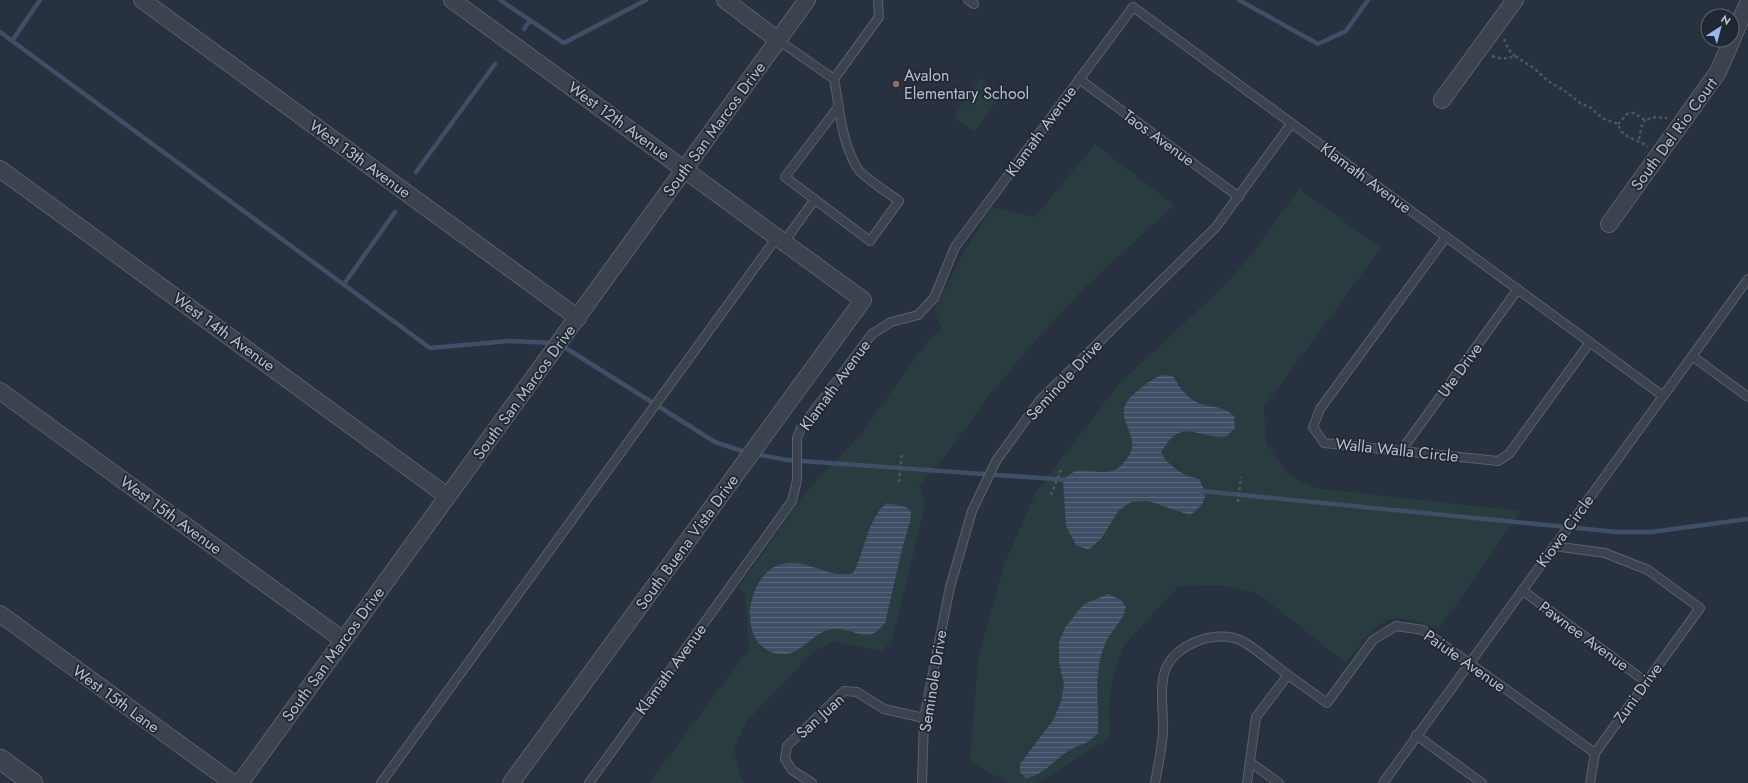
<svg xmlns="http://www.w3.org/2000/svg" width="1748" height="783" viewBox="0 0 1748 783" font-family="Jost,sans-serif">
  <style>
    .grass { fill: #293d40 }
    .water { fill: url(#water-rules) }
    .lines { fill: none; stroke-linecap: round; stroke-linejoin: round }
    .stream { stroke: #3f4f66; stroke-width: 4.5 }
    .service-casing { stroke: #59616c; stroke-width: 10 }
    .minor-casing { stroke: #59616c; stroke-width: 18 }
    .tertiary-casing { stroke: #59616c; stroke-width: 21 }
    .path { stroke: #485a5d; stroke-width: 2.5; stroke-dasharray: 3 3; stroke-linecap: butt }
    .service { stroke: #3b434f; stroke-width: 8 }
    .minor { stroke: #3b434f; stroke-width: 16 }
    .tertiary { stroke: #3b434f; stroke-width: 19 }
    .education-dot { fill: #8d6e63; stroke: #202834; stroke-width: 1.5 }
    .labels { text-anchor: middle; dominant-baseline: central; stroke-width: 3.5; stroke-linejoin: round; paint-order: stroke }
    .poi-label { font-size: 16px; fill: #b8bfc9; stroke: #202834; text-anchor: start }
    .street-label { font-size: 16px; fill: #b8bfc9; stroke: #202834 }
  </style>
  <defs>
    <pattern id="water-rules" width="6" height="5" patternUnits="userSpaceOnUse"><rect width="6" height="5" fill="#3f4f66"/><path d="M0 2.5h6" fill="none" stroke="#59677b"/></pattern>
  </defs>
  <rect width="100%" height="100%" fill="#28313f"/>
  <!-- grass -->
  <g class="grass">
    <path d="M980,78L1002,94L974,132L953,117Z"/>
    <path d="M1095,144L1174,205L1083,289L1037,339L986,399L951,449L919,486L925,505L893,638L882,651L832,641L812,653L746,722L734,750L741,779L744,783H649L749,649L745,594L738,588L805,493L861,434L927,342L942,329L934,311L965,250L992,207L1035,217Z"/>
    <path d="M1299,189L1381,248L1264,407L1266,443L1288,475L1315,488L1521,511L1439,629C1425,624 1403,614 1388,620C1370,627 1358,649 1346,663L1257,593L1219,585L1179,586L1125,644L1113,674L1109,709L1110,738L1037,783H1008L970,761L978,659L1004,565L1036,492L1119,384L1227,283L1251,255Z"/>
  </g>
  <!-- water -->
  <g class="water">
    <path d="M1164,375L1173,376C1181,390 1189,401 1205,405C1217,408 1224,407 1234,416L1235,428L1226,437C1196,439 1182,415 1161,453C1169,467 1184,476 1199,479C1209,497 1206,503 1190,515L1148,501L1131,502L1119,510L1101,539L1088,550L1076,545L1066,526L1063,480C1067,477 1072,472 1076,471C1096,468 1111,480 1126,460C1148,432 1100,417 1141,388C1149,382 1154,377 1164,375Z"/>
    <path d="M887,503L906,507L911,512L910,522L903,545L885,623C866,646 859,629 836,629C814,628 801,658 779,654C736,648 744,574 782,564C806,557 829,580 853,573C865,552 867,518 887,503Z"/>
    <path d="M1108,594L1121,600L1126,607C1123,622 1111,630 1105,644C1093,672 1099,703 1098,733C1087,745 1085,742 1072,749C1055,758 1046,774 1026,778L1020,772V764L1054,719L1061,701L1064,685L1059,662V641L1066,626L1084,604Z"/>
  </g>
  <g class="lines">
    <!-- stream -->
    <g class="stream">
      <path d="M500,0L564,43L646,0"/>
      <path d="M1239,0L1318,44L1346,31L1368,0"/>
      <path d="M524,29L529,22"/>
      <path d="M0,32L430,348L509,341L554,343"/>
      <path d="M12,41L40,0"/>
      <path d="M416,172L495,64"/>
      <path d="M344,284L395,212"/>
      <path d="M561,345L715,442L748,453"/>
      <path d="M755,454L787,460L1069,480"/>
      <path d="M1201,491L1617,532H1651L1748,519"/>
    </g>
    <defs>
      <g id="service">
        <path d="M968,0L974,4"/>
        <path d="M778,40L834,79C840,109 841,143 858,169C863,177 890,194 899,201L870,241L785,177L839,106"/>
        <path d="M834,79L879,17L878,0"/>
        <path d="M1079,79L1239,197"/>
        <path d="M1446,237L1320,409L1313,427L1324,443L1498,461L1509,454L1590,342"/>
        <path d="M784,242L815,199"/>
        <path d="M1692,356L1748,397"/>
        <path d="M1401,451L1518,289"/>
        <path d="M1554,546L1605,553L1648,570L1700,608L1595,753L1590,783"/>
        <path d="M1522,590L1646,682"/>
        <path d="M1416,735L1482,783"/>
        <path d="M1251,763L1279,783"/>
        <path d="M381,783L777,237"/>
        <path d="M589,783L792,501L797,480V438L801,428L872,334L891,322L918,315L934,298L955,247L1133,7L1663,396"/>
        <path d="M812,783L792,770L785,759L787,746L844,691L857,692L884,709L924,718"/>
        <path d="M922,783L924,718L950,587L972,511L996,461L1040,400L1216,227L1291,124"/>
        <path d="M1155,783C1158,766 1162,749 1163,732C1164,712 1159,694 1164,674C1171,645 1216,628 1242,641C1257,649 1274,665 1288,675"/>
        <path d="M1247,783L1256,717L1288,675L1327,703L1373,640L1396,626L1423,630L1595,753"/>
        <path d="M1383,783L1748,279"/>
      </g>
      <g id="minor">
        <path d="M142,0L578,318"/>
        <path d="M452,0L863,300L511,783"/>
        <path d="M725,0L778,40"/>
        <path d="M1732,39L1748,3"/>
        <path d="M1442,100L1515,0"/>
        <path d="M0,169L447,496"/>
        <path d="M1609,224L1718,72L1732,40"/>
        <path d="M0,391L343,640"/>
        <path d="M0,614L233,783"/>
        <path d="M240,783L807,0"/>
      </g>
      <path id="tertiary" d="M0,759L33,783"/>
    </defs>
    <!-- service casing -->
    <use href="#service" class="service-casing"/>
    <!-- minor casing -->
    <use href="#minor" class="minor-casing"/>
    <!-- tertiary casing -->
    <use href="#tertiary" class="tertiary-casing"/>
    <!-- path -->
    <g class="path">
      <path d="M1504,39L1509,50L1515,56"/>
      <path d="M1492,56C1500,59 1507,59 1515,56L1535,69L1548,81L1565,91L1580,103L1591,108L1602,118L1618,124C1623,140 1635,137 1648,147"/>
      <path d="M1618,124L1627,114L1634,113L1645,120L1656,117L1667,118"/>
      <path d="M1639,139L1642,125L1645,120"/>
      <path d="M899,482L902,454"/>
      <path d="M1051,495L1062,467"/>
      <path d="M1238,502L1241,477"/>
    </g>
    <!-- service -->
    <use href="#service" class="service"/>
    <!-- minor -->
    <use href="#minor" class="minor"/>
    <!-- tertiary -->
    <use href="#tertiary" class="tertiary"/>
  </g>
  <!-- markers -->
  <circle class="education-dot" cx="896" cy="84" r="4"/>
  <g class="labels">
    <!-- poi labels -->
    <g class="poi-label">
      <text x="904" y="75">Avalon<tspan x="904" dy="18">Elementary School</tspan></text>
    </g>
    <!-- street labels -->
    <g class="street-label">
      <text transform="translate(619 121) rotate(36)">West 12th Avenue</text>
      <text transform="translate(714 129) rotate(-54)">South San Marcos Drive</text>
      <text transform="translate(1041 131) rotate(-54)">Klamath Avenue</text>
      <text transform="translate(1674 134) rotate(-54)">South Del Rio Court</text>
      <text transform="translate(1159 138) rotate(36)">Taos Avenue</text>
      <text transform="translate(360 159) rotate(36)">West 13th Avenue</text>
      <text transform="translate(1366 178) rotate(36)">Klamath Avenue</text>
      <text transform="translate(224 332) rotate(36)">West 14th Avenue</text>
      <text transform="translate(1460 370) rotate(-54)">Ute Drive</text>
      <text transform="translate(1064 380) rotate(-47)">Seminole Drive</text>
      <text transform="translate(835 385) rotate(-54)">Klamath Avenue</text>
      <text transform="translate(524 392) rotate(-54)">South San Marcos Drive</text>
      <text transform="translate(1397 450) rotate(6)">Walla Walla Circle</text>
      <text transform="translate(171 515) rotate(36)">West 15th Avenue</text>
      <text transform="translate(1565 531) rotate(-54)">Kiowa Circle</text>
      <text transform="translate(687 542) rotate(-54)">South Buena Vista Drive</text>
      <text transform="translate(1584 636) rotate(36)">Pawnee Avenue</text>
      <text transform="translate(333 654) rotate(-54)">South San Marcos Drive</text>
      <text transform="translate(1465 661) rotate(35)">Paiute Avenue</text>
      <text transform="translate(671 669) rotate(-54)">Klamath Avenue</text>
      <text transform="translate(933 681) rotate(-81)">Seminole Drive</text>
      <text transform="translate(1638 693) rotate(-54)">Zuni Drive</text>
      <text transform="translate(116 699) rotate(36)">West 15th Lane</text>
      <text transform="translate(820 716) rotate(-42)">San Juan</text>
    </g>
  </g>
  <!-- north arrow -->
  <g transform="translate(1720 28) rotate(36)"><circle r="19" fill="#202834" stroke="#5d6470"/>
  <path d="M0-3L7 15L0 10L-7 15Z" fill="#96b9f1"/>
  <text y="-6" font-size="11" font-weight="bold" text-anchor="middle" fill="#b8bfc9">N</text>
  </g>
</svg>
